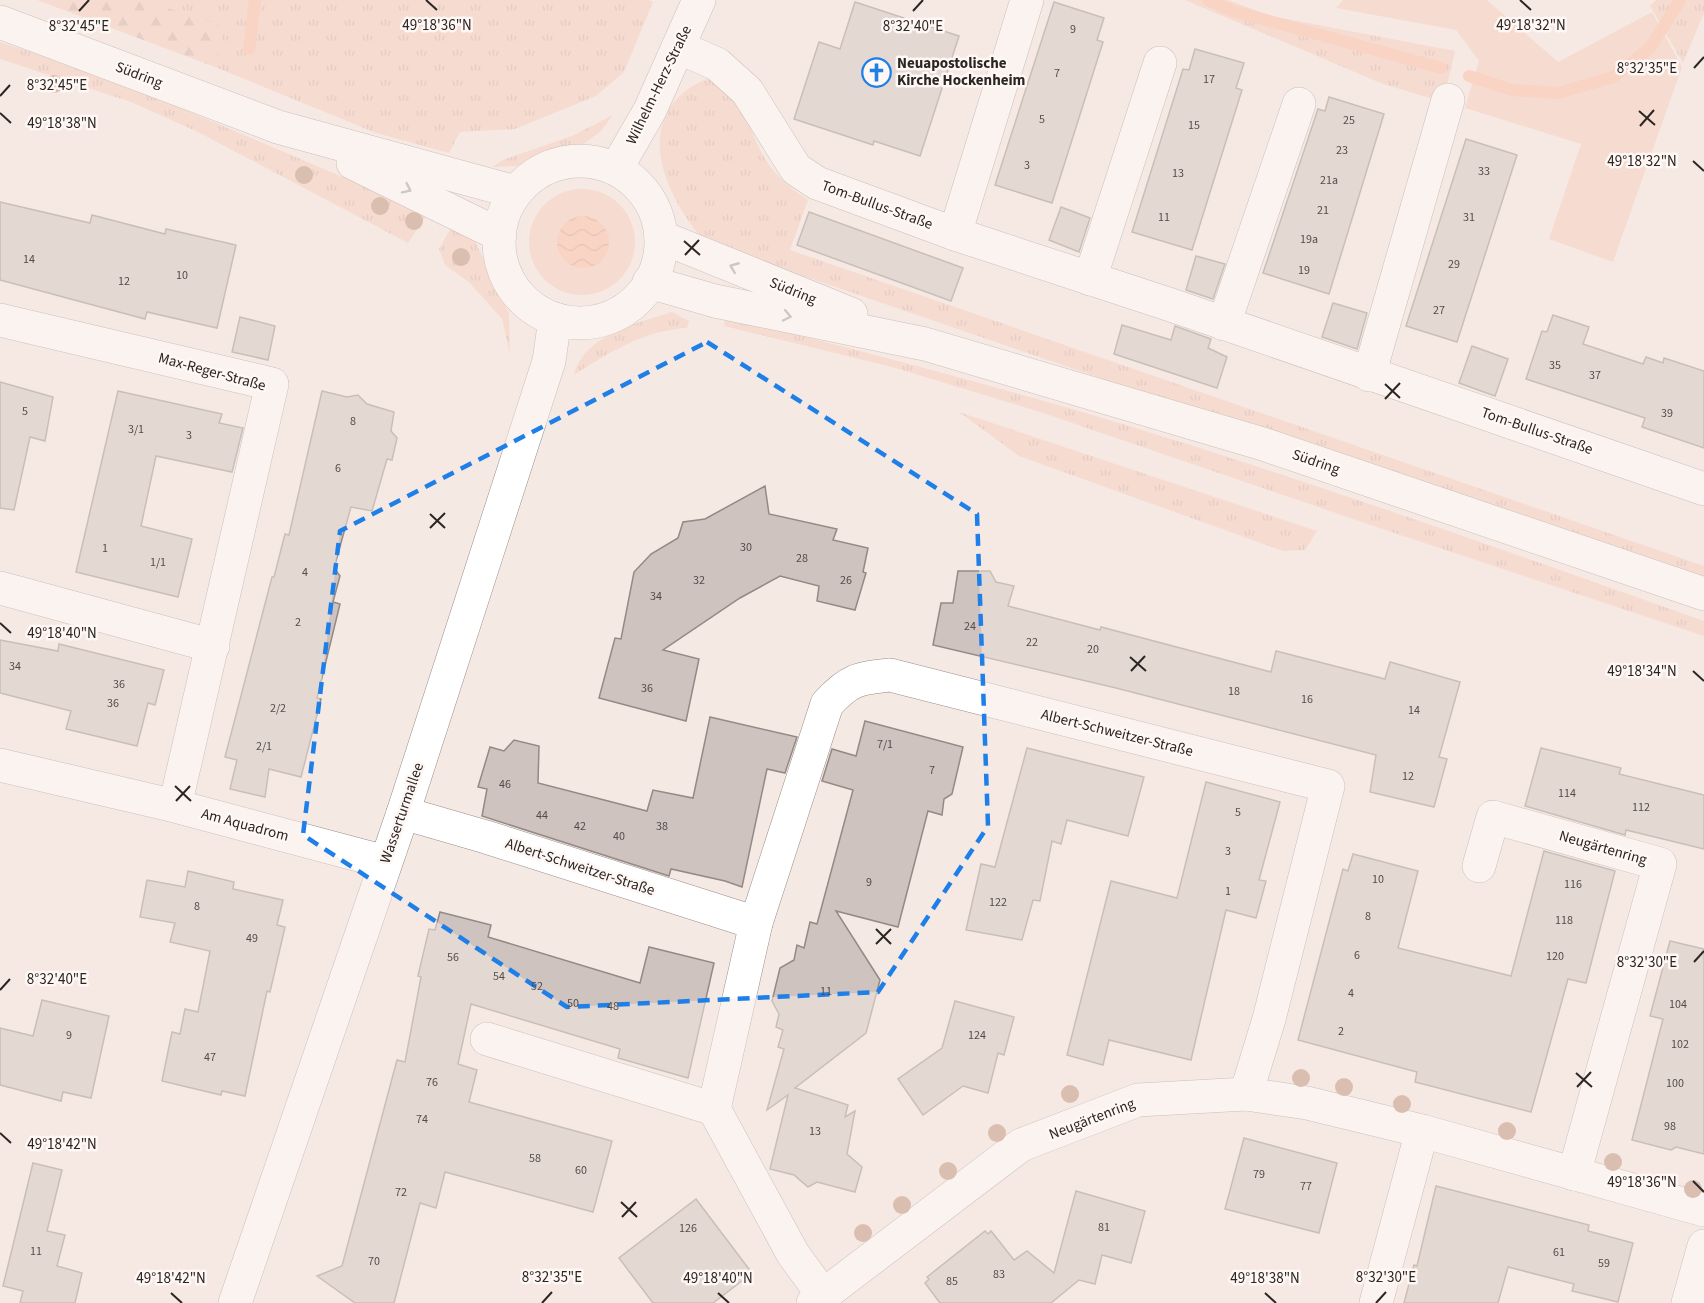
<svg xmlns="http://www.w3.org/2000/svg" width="1704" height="1303" viewBox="0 0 1704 1303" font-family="'Source Sans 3',sans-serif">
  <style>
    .grass { fill: url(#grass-tufts) }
    .forest { fill: url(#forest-firs) }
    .park { fill: #f5cab8 }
    .water { fill: url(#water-waves) }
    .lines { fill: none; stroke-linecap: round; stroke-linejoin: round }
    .stream { stroke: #fcb99c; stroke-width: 12 }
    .building { fill: #cec3be; stroke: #948a85; stroke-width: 1.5 }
    .street-casing { stroke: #998e89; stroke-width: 34 }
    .street { stroke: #fff; stroke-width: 33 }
    .tree { fill: #b98970 }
    .oneway { stroke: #9f9d9c }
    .marked { fill: none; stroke: #1e7fe8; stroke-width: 4.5; stroke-dasharray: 12 8; stroke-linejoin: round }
    .ticks { fill: none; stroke: #2a2624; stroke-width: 2 }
    .labels { text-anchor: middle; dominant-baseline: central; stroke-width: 5; stroke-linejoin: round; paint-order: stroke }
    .number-label { font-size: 12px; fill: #534d4a }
    .poi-label { font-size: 15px; font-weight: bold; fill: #2a2624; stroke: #fef7f4; text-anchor: start }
    .street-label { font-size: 15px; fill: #2a2624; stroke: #fef7f4 }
    .ticks-label { font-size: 15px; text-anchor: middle; fill: #2a2624; stroke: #fef7f4; stroke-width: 5; stroke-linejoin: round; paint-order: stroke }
  </style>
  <defs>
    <pattern id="grass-tufts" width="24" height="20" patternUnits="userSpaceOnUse" patternTransform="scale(1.5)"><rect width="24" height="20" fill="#f5cab8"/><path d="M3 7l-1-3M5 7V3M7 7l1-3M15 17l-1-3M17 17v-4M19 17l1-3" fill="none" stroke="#d2ad9e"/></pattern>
    <pattern id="forest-firs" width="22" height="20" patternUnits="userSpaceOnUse" patternTransform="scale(1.5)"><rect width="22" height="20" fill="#f5cab8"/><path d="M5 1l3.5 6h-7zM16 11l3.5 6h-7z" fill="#d2ad9e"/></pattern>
    <pattern id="water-waves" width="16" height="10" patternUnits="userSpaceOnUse" patternTransform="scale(1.5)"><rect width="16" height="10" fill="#fcb99c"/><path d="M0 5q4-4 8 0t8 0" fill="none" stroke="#d89f86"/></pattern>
  </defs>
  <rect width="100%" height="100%" fill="#f5e9e4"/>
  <!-- grass -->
  <g class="grass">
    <path d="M144,0H649L653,2L624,72L596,96L515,129L460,132L449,153L376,133L215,67L224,27Z"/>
    <path d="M1185,0H1228L1271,16L1455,51L1443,102L1383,84Z"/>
    <path d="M1656,0H1704V13L1683,63L1650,6Z"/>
    <path d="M0,42L105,76L428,213L408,243L198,132L131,102L0,59Z"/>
    <path d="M706,79C746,90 746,130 767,162C778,178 792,189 808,200L790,250L1704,566V586L705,242C663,194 628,114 706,79Z"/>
    <path d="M613,115L601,131L581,146L549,151L521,166L492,167L505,159L572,136Z"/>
    <path d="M453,224L474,239L509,314L510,354L502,319L469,282L445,265L439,249Z"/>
    <path d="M672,312L689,321L687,328C645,330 608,353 574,375C584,335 637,323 672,312Z"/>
    <path d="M726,317C901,360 1075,407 1246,463C1400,513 1552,567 1704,621V636L1400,535L1037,411L892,367L724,326Z"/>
    <path d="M959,412L1317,531L1305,550L1283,551L1019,456Z"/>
  </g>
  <!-- forest -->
  <path class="forest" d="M37,0H144L225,27L215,67Z"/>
  <!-- park -->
  <g class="park">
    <path d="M1343,0H1487L1558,62L1652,12L1682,67L1613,262L1549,239L1581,144L1465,108L1479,61L1456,30L1336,8Z"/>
    <circle cx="582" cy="242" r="53"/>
  </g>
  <!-- water -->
  <circle class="water" cx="583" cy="242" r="26"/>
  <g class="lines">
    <!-- stream -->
    <g class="stream">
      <path d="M1208,0L1233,11L1441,68"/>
      <path d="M249,49L255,0"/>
      <path d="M1469,76L1512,90L1558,93L1613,77L1650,48L1680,0"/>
    </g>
  </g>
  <!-- building -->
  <g class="building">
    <path d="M855,2L959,36L920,156L874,141L873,145L794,119L819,42L840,49Z"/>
    <path d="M1054,2L1104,18L1097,40L1103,42L1052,203L995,185Z"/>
    <path d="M1195,49L1244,63L1236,88L1242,90L1192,250L1132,232L1183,69L1189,70Z"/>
    <path d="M1329,97L1384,114L1329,294L1263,273L1318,109L1325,111Z"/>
    <path d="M1466,139L1517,155L1457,342L1406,326Z"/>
    <path d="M0,202L90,223L92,215L165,234L166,229L236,245L217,328L147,312L145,319L0,280Z"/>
    <path d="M1061,207L1090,218L1079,252L1049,240Z"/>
    <path d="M809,212L963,268L951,301L797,245Z"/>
    <path d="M1196,256L1225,264L1213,299L1186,290Z"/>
    <path d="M1333,303L1367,313L1357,349L1322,337Z"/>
    <path d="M1553,315L1589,327L1583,344L1643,364L1646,357L1663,363L1664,358L1704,371V448L1642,427L1645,418L1526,379L1542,331L1547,332Z"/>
    <path d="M240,317L275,326L268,360L232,352Z"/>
    <path d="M1122,325L1171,340L1175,326L1211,339L1208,348L1227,357L1217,388L1114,354Z"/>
    <path d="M1472,346L1508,359L1495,396L1459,383Z"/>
    <path d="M0,382L53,397L45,441L30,437L14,510L0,508Z"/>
    <path d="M118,391L222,414L219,423L243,428L232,472L156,456L141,526L192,539L178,597L76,572Z"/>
    <path d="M322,391L347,397L358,395L367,404L394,412L391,431L397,438L392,460L387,459L372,511L351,507L334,568L340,576L333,602L340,604L317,698L321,699L301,777L269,769L265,797L230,789L237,760L225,757L272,577H274L285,534L289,535Z"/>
    <path d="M765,486L769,514L837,529L833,540L868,548L863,572L866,573L855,610L817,601L819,586L780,576L740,598L663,650L699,659L686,721L599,698L615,638L621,639L634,572L651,554L678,538L683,522L705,519Z"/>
    <path d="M958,571H990L996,582L1014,586L1008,606L1100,630L1101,627L1271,672L1276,651L1385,679L1390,662L1460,682L1439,757L1447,759L1434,807L1370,792L1376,755L1116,688L933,645L941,603H953Z"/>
    <path d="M0,640L58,651L59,644L164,670L155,705L148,703L137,746L66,729L71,711L0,693Z"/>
    <path d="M710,717L797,737L785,773L767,769L742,887L725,881L671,869L669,876L482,816L487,789L478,787L490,747L504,751L514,740L539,746L538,783L647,811L653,790L693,798Z"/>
    <path d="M865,721L963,747L952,794L944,799L942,815L928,811L898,927L836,911L880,980L866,1033L795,1088L848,1105L845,1117L855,1111L847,1154L862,1167L855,1192L817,1182L808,1187L794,1175L770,1169L788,1095L767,1110L784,1049L778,1047L783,1030L776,1027L779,1014L772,1001L780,968L794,960L797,945L804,948L810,922L817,924L853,790L822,781L832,749L856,756Z"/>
    <path d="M1027,748L1144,777L1128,836L1067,820L1061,844L1052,841L1040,901L1033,900L1022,940L966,930L981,864L995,867Z"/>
    <path d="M1541,748L1621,768L1619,774L1704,795V849L1626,830L1625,835L1525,806Z"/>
    <path d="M1206,782L1280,802L1259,880L1266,881L1256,918L1226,910L1191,1060L1109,1040L1103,1065L1067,1055L1111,881L1177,898Z"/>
    <path d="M1544,851L1615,871L1586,983L1568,979L1531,1112L1415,1082L1417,1072L1298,1040L1343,869L1348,871L1353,854L1418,871L1398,948L1511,976Z"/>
    <path d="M188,871L234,882L233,889L283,900L277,925L285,927L270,992L267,991L245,1096L222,1091L221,1095L162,1081L172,1032L180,1034L185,1009L198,1012L210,951L170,942L175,923L140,917L147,880L185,887Z"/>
    <path d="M440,912L491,925L488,937L640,983L649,947L714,963L688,1078L618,1058L620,1049L471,1004L458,1064L477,1070L469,1102L612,1141L593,1212L445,1172L436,1208L420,1203L394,1303H355L317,1276L342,1266L397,1060L405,1062L421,977L418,976L429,929L435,930Z"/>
    <path d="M1670,941L1704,949V1154L1676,1147L1671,1150L1632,1140L1663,1019L1650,1016Z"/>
    <path d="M42,1000L109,1016L91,1098L63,1092L61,1101L0,1085V1028L33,1036Z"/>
    <path d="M955,1001L1014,1017L1004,1055L998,1053L988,1093L963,1086L923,1115L898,1079L942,1048Z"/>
    <path d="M1244,1138L1337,1163L1319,1233L1225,1209Z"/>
    <path d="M33,1163L62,1170L47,1231L65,1235L57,1266L82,1273L75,1303H20L23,1291L3,1286Z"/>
    <path d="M1436,1186L1589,1225L1588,1231L1633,1243L1618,1302L1572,1291L1574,1284L1508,1267L1498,1303H1404L1414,1265L1417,1266Z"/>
    <path d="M1076,1191L1145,1211L1131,1263L1102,1255L1095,1284L1079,1280L1051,1303H940L925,1283L929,1279L927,1277L985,1231L988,1234L991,1231L1014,1260L1027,1251L1054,1273Z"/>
    <path d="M696,1199L752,1273L713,1303H653L619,1258Z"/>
  </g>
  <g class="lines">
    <defs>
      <g id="street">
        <path d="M0,22L278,127L515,192"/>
        <path d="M678,47L717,64L747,91L796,169L817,183L955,234L1174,306L1704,489"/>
        <circle cx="580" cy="242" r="81"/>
        <path d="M353,163L500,235"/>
        <path d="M616,169L650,110L699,0"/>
        <path d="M955,234L1027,0"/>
        <path d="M661,237L851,314"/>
        <path d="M1090,279L1160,63"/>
        <path d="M649,282L715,301L925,344L1263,444L1704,594"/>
        <path d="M0,320L272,384L175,806"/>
        <path d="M1224,324L1299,104"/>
        <path d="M1369,375L1448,100"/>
        <path d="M0,588L213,646"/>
        <path d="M0,765L175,806L385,862"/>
        <path d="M403,813L486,837L756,923"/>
        <path d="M1479,866L1493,817L1660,864L1574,1174"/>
        <path d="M487,1039L714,1109"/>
        <path d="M823,1295L793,1254L714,1109L756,923L827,704C849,680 858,678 890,675L1328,786L1269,1019L1246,1094"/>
        <path d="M235,1303L403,813L549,361L555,319"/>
        <path d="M813,1303L1021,1145L1138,1100L1246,1094L1307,1103L1422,1131L1704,1210"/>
        <path d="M1376,1303L1422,1131"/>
        <path d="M1688,1303L1704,1246"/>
      </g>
    </defs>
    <!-- street casing -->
    <use href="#street" class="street-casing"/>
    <!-- street -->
    <use href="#street" class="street"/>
  </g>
  <!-- trees -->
  <g class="tree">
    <circle cx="54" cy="84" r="9"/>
    <circle cx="304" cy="175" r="9"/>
    <circle cx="380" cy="206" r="9"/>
    <circle cx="414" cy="221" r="9"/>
    <circle cx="461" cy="257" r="9"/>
    <circle cx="1301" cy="1078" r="9"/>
    <circle cx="1344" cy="1087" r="9"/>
    <circle cx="1070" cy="1094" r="9"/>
    <circle cx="1402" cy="1104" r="9"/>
    <circle cx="1507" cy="1131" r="9"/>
    <circle cx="997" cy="1133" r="9"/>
    <circle cx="1613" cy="1162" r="9"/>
    <circle cx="948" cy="1171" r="9"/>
    <circle cx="1693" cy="1189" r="9"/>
    <circle cx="902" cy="1205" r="9"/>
    <circle cx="863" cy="1233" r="9"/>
  </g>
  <!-- one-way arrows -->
  <defs><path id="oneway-chevron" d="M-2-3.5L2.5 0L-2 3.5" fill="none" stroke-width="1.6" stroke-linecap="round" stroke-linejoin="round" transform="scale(1.5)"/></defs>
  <g class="oneway">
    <use href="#oneway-chevron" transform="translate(407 189) rotate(26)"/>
    <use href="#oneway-chevron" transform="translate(734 267) rotate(-158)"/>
    <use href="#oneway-chevron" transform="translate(787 316) rotate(12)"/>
  </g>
  <!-- marked area -->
  <path d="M0 0H1704V1303H0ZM707,342L977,514L988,826L878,992L567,1007L303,835L340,531Z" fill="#f5e9e4" fill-opacity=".55" fill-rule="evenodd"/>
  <path class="marked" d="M707,342L977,514L988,826L878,992L567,1007L303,835L340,531Z"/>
  <!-- ticks -->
  <path class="ticks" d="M426,0L437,10M1520,0L1531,10M79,11L89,0M913,11L923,0M1694,68L1704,57M0,96L10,85M1639,111L1655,125M0,113L11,123M1640,126L1654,110M1693,161L1704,171M684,241L700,255M685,255L699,240M1385,384L1400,398M1385,399L1400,383M430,514L445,528M430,528L445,513M0,623L11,633M1130,657L1146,671M1131,671L1145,656M1693,671L1704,681M175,786L191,801M176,801L190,786M876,929L891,944M876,944L891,929M1694,962L1704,951M0,990L10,979M1576,1073L1592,1087M1577,1087L1591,1072M0,1133L11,1143M1693,1181L1704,1192M621,1202L637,1217M622,1217L636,1202M171,1293L182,1303M718,1293L729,1303M1265,1293L1276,1303M542,1303L552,1292M1376,1303L1386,1292"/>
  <!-- icons -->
  <defs>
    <symbol id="church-ring" viewBox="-11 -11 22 22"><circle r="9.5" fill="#fef7f4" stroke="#1e7fe8" stroke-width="1.5"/><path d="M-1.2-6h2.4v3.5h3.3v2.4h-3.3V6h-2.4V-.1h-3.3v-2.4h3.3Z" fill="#1e7fe8"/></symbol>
  </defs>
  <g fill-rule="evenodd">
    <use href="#church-ring" x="860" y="56" width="33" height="33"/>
  </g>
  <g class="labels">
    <!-- number labels -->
    <g class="number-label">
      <text x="1073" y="29">9</text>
      <text x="1057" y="73">7</text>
      <text x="1209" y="79">17</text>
      <text x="1042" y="119">5</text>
      <text x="1349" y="120">25</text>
      <text x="1194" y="125">15</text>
      <text x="1342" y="150">23</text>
      <text x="1027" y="165">3</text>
      <text x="1484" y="171">33</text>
      <text x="1178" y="173">13</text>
      <text x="1329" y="180">21a</text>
      <text x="1323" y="210">21</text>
      <text x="1164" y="217">11</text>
      <text x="1469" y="217">31</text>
      <text x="1309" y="239">19a</text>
      <text x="29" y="259">14</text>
      <text x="1454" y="264">29</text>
      <text x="1304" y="270">19</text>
      <text x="182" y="275">10</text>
      <text x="124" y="281">12</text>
      <text x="1439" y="310">27</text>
      <text x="1555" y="365">35</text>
      <text x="1595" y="375">37</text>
      <text x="25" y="411">5</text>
      <text x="1667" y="413">39</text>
      <text x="353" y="421">8</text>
      <text x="136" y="429">3/1</text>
      <text x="189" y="435">3</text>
      <text x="338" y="468">6</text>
      <text x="746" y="547">30</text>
      <text x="105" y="548">1</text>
      <text x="802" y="558">28</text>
      <text x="158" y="562">1/1</text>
      <text x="305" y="572">4</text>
      <text x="699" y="580">32</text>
      <text x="846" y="580">26</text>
      <text x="656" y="596">34</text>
      <text x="298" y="622">2</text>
      <text x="970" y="626">24</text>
      <text x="1032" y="642">22</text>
      <text x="1093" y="649">20</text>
      <text x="15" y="666">34</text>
      <text x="119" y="684">36</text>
      <text x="647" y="688">36</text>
      <text x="1234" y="691">18</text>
      <text x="1307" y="699">16</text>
      <text x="113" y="703">36</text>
      <text x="278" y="708">2/2</text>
      <text x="1414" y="710">14</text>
      <text x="885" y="744">7/1</text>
      <text x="264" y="746">2/1</text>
      <text x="932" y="770">7</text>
      <text x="1408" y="776">12</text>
      <text x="505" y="784">46</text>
      <text x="1567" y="793">114</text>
      <text x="1641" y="807">112</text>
      <text x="1238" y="812">5</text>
      <text x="542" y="815">44</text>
      <text x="580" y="826">42</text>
      <text x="662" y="826">38</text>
      <text x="619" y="836">40</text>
      <text x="1228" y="851">3</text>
      <text x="1378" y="879">10</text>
      <text x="869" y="882">9</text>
      <text x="1573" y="884">116</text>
      <text x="1228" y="891">1</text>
      <text x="998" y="902">122</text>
      <text x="197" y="906">8</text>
      <text x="1368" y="916">8</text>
      <text x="1564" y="920">118</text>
      <text x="252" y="938">49</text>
      <text x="1357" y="955">6</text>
      <text x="1555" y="956">120</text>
      <text x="453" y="957">56</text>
      <text x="499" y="976">54</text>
      <text x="537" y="986">52</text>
      <text x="826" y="991">11</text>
      <text x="1351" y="993">4</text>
      <text x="573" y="1003">50</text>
      <text x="1678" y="1004">104</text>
      <text x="613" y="1006">48</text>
      <text x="1341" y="1031">2</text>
      <text x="69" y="1035">9</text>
      <text x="977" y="1035">124</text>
      <text x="1680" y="1044">102</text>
      <text x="210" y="1057">47</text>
      <text x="432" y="1082">76</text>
      <text x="1675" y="1083">100</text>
      <text x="422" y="1119">74</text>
      <text x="1670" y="1126">98</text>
      <text x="815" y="1131">13</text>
      <text x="535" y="1158">58</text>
      <text x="581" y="1170">60</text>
      <text x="1259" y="1174">79</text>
      <text x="1306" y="1186">77</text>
      <text x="401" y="1192">72</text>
      <text x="1104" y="1227">81</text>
      <text x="688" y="1228">126</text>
      <text x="36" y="1251">11</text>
      <text x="1559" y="1252">61</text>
      <text x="374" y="1261">70</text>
      <text x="1604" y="1263">59</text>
      <text x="999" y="1274">83</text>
      <text x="952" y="1281">85</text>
    </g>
    <!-- poi labels -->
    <g class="poi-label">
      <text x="897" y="63">Neuapostolische<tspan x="897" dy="17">Kirche Hockenheim</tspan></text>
    </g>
    <!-- street labels -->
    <g class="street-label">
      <text transform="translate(139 75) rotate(21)">Südring</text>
      <text transform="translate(659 85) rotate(-64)">Wilhelm-Herz-Straße</text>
      <text transform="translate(877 205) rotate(20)">Tom-Bullus-Straße</text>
      <text transform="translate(793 291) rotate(22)">Südring</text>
      <text transform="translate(212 372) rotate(15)">Max-Reger-Straße</text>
      <text transform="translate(1537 431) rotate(19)">Tom-Bullus-Straße</text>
      <text transform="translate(1316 462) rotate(19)">Südring</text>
      <text transform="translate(1117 733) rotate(14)">Albert-Schweitzer-Straße</text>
      <text transform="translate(402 813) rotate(-71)">Wasserturmallee</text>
      <text transform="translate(245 825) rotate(15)">Am Aquadrom</text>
      <text transform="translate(1603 848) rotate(16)">Neugärtenring</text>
      <text transform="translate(580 867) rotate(18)">Albert-Schweitzer-Straße</text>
      <text transform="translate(1092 1119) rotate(-21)">Neugärtenring</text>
    </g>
  </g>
  <g class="ticks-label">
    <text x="437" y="30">49°18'36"N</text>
    <text x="1531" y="30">49°18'32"N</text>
    <text x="79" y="31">8°32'45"E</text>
    <text x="913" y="31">8°32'40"E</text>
    <text x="1647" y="73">8°32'35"E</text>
    <text x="57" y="90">8°32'45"E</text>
    <text x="62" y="128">49°18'38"N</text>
    <text x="1642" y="166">49°18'32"N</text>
    <text x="62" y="638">49°18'40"N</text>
    <text x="1642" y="676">49°18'34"N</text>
    <text x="1647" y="967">8°32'30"E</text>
    <text x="57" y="984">8°32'40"E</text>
    <text x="62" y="1149">49°18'42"N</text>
    <text x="1642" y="1187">49°18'36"N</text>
    <text x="552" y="1282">8°32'35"E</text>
    <text x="1386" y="1282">8°32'30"E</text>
    <text x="171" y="1283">49°18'42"N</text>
    <text x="718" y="1283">49°18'40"N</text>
    <text x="1265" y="1283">49°18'38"N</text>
  </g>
</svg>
